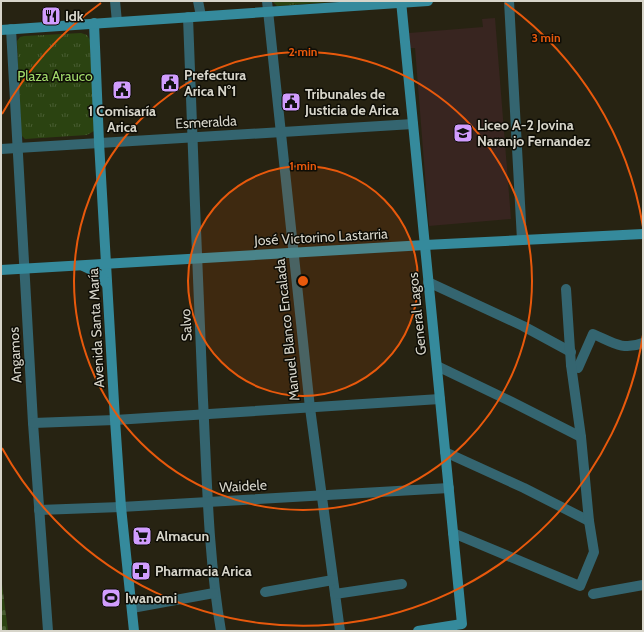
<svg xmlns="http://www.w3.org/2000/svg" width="644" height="632" viewBox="0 0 644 632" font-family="Cabin,sans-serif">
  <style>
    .education { fill: #382520 }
    .grass { fill: url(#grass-tufts) }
    .cemetery { fill: url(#cemetery-stones) }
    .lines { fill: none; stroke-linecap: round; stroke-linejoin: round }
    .street { stroke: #346570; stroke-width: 10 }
    .secondary { stroke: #358a9c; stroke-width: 10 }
    .ring { fill: none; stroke: #e8590c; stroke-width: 2 }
    .labels { text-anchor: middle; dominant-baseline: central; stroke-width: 3; stroke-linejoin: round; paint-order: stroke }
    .poi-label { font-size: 14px; font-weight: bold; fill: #d7d5ca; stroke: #0e0d06; text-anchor: start }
    .park-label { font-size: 14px; fill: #a1da6a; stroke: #0e0d06 }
    .street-label { font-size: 14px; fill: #d7d5ca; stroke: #0e0d06 }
    .centre { fill: #e8590c; stroke: #0e0d06; stroke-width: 2 }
    .ring-label { font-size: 12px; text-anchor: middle; font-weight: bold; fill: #e8590c; stroke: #0e0d06; stroke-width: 3; stroke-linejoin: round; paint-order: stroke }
  </style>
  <defs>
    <pattern id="grass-tufts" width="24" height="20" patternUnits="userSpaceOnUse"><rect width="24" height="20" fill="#2b4311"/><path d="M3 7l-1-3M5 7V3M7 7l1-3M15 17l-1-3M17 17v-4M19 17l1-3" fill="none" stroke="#495d32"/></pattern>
    <pattern id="cemetery-stones" width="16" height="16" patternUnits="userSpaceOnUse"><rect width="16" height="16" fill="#2b4311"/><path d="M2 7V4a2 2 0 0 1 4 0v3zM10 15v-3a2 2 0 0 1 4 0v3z" fill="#495d32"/></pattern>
  </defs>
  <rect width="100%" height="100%" fill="#272312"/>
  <!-- education -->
  <path class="education" d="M495,18L511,219L429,226L415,48H410L409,33L483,27L482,19Z"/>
  <!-- grass -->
  <g class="grass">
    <path d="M272,1H344L277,6Z"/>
    <path d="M81,33L87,35L90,40L94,131L87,135L25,139L21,135L17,41L20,37L24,36Z"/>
  </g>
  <!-- cemetery -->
  <path class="cemetery" d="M1,576L8,631H1Z"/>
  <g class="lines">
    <!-- street -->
    <g class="street">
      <path d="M115,1L117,22"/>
      <path d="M198,1L201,16"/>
      <path d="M267,1L310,408L340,631"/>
      <path d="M509,1L522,240"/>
      <path d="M188,17C193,145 197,272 203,400C207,477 208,555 221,631"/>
      <path d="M11,29L33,423L48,631"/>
      <path d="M1,149L413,124"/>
      <path d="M428,282L523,326L571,352"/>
      <path d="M571,365L578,368L593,334C612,342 622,351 643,343"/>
      <path d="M437,366L512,402L581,437"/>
      <path d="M33,423L115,420L440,399"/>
      <path d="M445,452L524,488L589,521"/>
      <path d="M39,510L121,507L449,488"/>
      <path d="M453,533L580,586L594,552L589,521L581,437L571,365L566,289"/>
      <path d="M265,592L333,580"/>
      <path d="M335,594L402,584"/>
      <path d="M593,594L643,585"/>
      <path d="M132,608L214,593"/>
    </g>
    <!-- secondary -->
    <g class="secondary">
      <path d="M401,1L462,624L418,631"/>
      <path d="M94,23L99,142L115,420L121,507L134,631"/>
      <path d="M1,30L428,1"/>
      <path d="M83,266C94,271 101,275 107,285"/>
      <path d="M1,270L425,245L643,234"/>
    </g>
  </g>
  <!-- distance rings -->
  <circle cx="303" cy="281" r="115" fill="#e8590c" fill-opacity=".12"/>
  <g class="ring">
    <circle cx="303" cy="281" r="115"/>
    <circle cx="303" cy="281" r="229"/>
    <path d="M643 335A344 344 0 0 1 2 448M2 114A344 344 0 0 1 101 3M505 3A344 344 0 0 1 643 227"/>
  </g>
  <!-- icons -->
  <defs>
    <symbol id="restaurant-square" viewBox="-11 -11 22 22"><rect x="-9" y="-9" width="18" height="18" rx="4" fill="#d19dfe" stroke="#0e0d06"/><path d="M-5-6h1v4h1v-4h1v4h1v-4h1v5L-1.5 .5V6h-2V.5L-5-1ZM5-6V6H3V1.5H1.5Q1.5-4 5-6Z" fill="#111"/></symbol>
    <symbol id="civic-square" viewBox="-11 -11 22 22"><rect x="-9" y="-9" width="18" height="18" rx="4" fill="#d19dfe" stroke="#0e0d06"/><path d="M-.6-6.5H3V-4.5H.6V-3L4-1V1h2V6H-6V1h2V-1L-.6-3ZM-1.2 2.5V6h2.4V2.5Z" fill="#111"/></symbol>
    <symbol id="school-square" viewBox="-11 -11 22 22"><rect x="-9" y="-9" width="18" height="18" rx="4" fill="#d19dfe" stroke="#0e0d06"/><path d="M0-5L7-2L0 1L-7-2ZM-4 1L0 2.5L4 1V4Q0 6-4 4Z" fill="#111"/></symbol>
    <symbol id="supermarket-square" viewBox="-11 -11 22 22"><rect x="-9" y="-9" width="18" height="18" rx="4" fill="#d19dfe" stroke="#0e0d06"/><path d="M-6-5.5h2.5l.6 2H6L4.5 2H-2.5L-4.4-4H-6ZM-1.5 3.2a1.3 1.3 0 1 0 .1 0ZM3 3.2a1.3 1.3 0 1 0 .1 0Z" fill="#111"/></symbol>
    <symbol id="pharmacy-square" viewBox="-11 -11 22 22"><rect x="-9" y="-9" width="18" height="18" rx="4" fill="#d19dfe" stroke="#0e0d06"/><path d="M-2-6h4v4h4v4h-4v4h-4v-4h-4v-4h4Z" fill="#111"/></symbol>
    <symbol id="stadium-square" viewBox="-11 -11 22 22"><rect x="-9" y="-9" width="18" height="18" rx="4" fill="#d19dfe" stroke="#0e0d06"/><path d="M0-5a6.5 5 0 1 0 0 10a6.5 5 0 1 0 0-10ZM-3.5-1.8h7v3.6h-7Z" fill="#111"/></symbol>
  </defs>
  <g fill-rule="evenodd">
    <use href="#restaurant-square" x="40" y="5" width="22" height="22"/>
    <use href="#civic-square" x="159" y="72" width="22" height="22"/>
    <use href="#civic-square" x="111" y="79" width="22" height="22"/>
    <use href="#civic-square" x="280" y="91" width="22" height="22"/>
    <use href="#school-square" x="452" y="122" width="22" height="22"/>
    <use href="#supermarket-square" x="131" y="525" width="22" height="22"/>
    <use href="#pharmacy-square" x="130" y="560" width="22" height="22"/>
    <use href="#stadium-square" x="100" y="587" width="22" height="22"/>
  </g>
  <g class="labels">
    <!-- poi labels -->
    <g class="poi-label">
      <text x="65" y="16">Idk</text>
      <text x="184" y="75">Prefectura<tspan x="184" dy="16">Arica N°1</tspan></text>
      <text x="305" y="94">Tribunales de<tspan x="305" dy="16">Justicia de Arica</tspan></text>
      <text x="122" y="111" text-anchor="middle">1 Comisaría<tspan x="122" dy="16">Arica</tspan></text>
      <text x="477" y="125">Liceo A-2 Jovina<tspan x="477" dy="16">Naranjo Fernandez</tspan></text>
      <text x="156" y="536">Almacun</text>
      <text x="155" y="571">Pharmacia Arica</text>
      <text x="125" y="598">Iwanomi</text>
    </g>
    <!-- park labels -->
    <g class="park-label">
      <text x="55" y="76">Plaza Arauco</text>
    </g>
    <!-- street labels -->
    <g class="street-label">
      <text transform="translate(206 122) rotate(-3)">Esmeralda</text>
      <text transform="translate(321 237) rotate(-3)">José Victorino Lastarria</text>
      <text transform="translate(417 314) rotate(-96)">General Lagos</text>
      <text transform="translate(186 325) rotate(-93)">Salvo</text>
      <text transform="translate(96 328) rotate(-93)">Avenida Santa María</text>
      <text transform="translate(287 330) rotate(-96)">Manuel Blanco Encalada</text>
      <text transform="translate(15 355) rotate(-93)">Angamos</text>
      <text transform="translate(243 486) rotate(-3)">Waidele</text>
    </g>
  </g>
  <circle cx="303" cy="281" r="6" class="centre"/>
  <g class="ring-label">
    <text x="546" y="42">3 min</text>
    <text x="303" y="56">2 min</text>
    <text x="303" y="170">1 min</text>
  </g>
  <!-- border -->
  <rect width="644" height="632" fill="none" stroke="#d7d5ca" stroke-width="4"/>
</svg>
